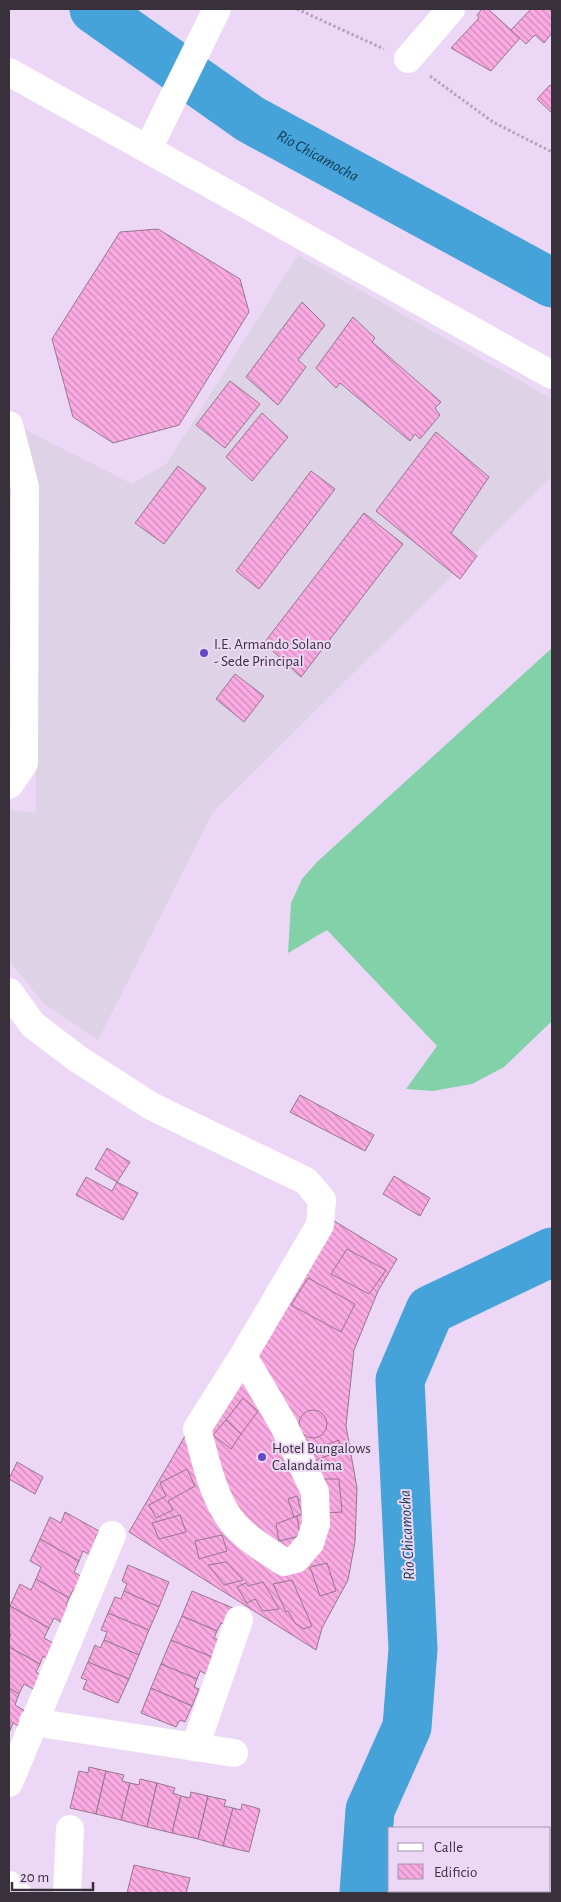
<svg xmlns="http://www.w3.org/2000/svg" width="561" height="1902" viewBox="0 0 561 1902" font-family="'Alegreya Sans',sans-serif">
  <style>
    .education { fill: #ddd2e6 }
    .grass { fill: #82d1a8 }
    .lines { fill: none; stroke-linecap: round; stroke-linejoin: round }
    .river { stroke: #46a3d9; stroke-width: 49 }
    .building { fill: url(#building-back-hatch); stroke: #94788b }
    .path { stroke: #b4a3bb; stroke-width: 3; stroke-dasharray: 2.5 2.5; stroke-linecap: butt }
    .minor { stroke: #fff; stroke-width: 28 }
    .poi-dot { fill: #624ac3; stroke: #ecd8f6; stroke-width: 2 }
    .labels { text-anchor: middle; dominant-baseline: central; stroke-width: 4; stroke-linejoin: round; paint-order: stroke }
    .poi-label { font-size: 15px; fill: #38303b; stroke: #ecd8f6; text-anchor: start }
    .water-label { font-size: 16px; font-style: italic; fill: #0f374e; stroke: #ecd8f6 }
  </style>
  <defs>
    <pattern id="building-back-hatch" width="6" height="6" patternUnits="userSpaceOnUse" patternTransform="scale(1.25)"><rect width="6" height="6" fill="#fbaae3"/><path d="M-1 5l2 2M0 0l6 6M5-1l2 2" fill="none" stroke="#cc8bb9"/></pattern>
  </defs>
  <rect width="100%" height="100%" fill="#ecd8f6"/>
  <!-- education -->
  <path class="education" d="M298,255L552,399V477L213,812L98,1040L43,1003L9,960V810L36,813L33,496L22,428L132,484L167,463Z"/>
  <!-- grass -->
  <path class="grass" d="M552,648V1021L504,1067L472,1084L433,1091L406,1089L437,1046L327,930L288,953L291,903L302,879L317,862Z"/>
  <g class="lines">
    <!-- river -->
    <g class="river">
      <path id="s1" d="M94,9L250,119L552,283"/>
      <path d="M364,1893L370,1810L407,1727L413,1649L400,1380L430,1310L552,1252"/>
    </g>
  </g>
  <!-- building -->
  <g class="building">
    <path d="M482,9H488L520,38L491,71L451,48L479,18L477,15Z"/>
    <path d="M531,9H552V33L544,43L535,35L526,44L511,30Z"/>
    <path d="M550,85L552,87V113L537,99Z"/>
    <path d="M158,229L240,279L249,312L179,425L113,443L73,417L52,339L120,232Z"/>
    <path d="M302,302L325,325L298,360L306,367L278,405L246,377Z"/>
    <path d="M353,317L375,338L372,342L441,402L435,408L440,415L420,439L415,434L410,441L340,383L336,388L316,368Z"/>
    <path d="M230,381L260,404L225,448L196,425Z"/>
    <path d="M262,413L288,437L252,481L226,457Z"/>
    <path d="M436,432L489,477L451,533L477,556L460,579L376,511Z"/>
    <path d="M178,466L206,488L164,544L135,523Z"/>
    <path d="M311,471L335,489L259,589L236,571Z"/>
    <path d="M364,513L403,544L301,677L264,643Z"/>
    <path d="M235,674L264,696L244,722L216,699Z"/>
    <path d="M300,1095L374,1135L365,1151L290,1112Z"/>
    <path d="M107,1148L130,1162L117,1182L95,1169Z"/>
    <path d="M394,1176L430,1198L420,1216L383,1194Z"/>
    <path d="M86,1177L112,1191L117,1182L138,1193L123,1220L76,1195Z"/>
    <path d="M311,1207L397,1259L378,1291L354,1350L346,1426L357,1488L355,1542L348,1580L322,1628L316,1650L129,1532L308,1225Z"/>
    <path d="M347,1249L386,1270L369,1294L331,1274Z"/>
    <path d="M308,1278L355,1304L341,1332L291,1305Z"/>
    <path d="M243,1398L258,1411L241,1434L226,1420Z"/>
    <circle cx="313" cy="1424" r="14"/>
    <path d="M226,1420L241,1434L231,1449L213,1435Z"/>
    <path d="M339,1440V1451L312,1462L306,1452Z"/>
    <path d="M17,1462L43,1477L35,1494L9,1479Z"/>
    <path d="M187,1469L195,1486L168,1501L173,1510L156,1518L149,1505L166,1496L160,1483Z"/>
    <path d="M323,1479H339L342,1512L325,1513Z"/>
    <path d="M297,1496L302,1514L294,1517L288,1499Z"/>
    <path d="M65,1512L99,1531L95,1539L100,1542L94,1557L83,1551L79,1561L40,1539L50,1517L61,1523Z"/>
    <path d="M180,1515L186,1532L159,1539L152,1523Z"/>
    <path d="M297,1516L300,1536L279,1541L276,1524Z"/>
    <path d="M222,1535L227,1551L199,1559L195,1541Z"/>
    <path d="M40,1539L79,1561L74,1572L84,1578L78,1593L73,1590L69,1598L36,1579L41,1567L30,1561Z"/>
    <path d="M226,1562L243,1580L224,1585L208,1565Z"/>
    <path d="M327,1563L336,1591L320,1596L310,1567Z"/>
    <path d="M128,1565L169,1582L159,1607L124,1591L127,1584L122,1581Z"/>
    <path d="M36,1579L69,1598L66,1605L71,1609L64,1624L54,1618L49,1628L10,1606L20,1584L31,1590Z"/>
    <path d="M292,1580L312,1626L304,1629L295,1623L288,1611L286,1612L273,1584Z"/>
    <path d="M263,1582L271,1595L279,1609L263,1611L255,1599L247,1603L237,1587L246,1583L248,1586Z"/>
    <path d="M124,1591L159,1607L149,1630L108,1613L115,1597L121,1599Z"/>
    <path d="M192,1591L233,1608L226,1625L221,1623L217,1631L182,1616Z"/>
    <path d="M10,1606L49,1628L44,1638L55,1644L48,1660L43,1656L40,1664L9,1647V1639L11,1634L9,1633V1610Z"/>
    <path d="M108,1613L149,1630L139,1655L104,1640L107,1632L101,1630Z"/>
    <path d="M182,1616L217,1631L214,1638L220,1641L212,1657L171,1640Z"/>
    <path d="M104,1640L139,1655L129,1679L88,1662L95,1645L100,1648Z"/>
    <path d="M171,1640L212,1657L206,1674L200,1671L197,1679L161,1664Z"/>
    <path d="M9,1647L40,1664L36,1672L41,1675L35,1690L24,1684L19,1694L9,1688Z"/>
    <path d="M88,1662L129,1679L118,1703L83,1689L87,1680L81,1678Z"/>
    <path d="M161,1664L197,1679L194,1687L199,1689L192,1706L151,1688Z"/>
    <path d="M9,1688L19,1694L15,1705L25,1711L19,1726L13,1723L10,1731Z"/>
    <path d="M151,1688L192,1706L185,1722L180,1720L176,1727L141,1713Z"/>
    <path d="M89,1767L106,1771L96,1814L70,1808L79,1771L88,1773Z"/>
    <path d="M106,1771L124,1775L122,1781L130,1783L121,1820L96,1814Z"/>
    <path d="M140,1779L157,1783L147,1827L121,1820L130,1783L139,1785Z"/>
    <path d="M157,1783L175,1788L173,1793L181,1796L172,1833L147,1827Z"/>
    <path d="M191,1792L208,1796L198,1839L172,1833L181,1796L190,1798Z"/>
    <path d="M208,1796L226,1800L224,1806L233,1808L223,1846L198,1839Z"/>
    <path d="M242,1804L260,1809L249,1852L223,1846L233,1808L241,1810Z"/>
    <path d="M134,1865L190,1878L186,1893H127Z"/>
  </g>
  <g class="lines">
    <!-- path -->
    <g class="path">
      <path d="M297,9L384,49"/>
      <path d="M430,76L493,122L552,152"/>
    </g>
    <!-- minor -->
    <g class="minor">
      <path d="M408,59L451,9"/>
      <path d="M9,72L552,375"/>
      <path d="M148,149L217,9"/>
      <path d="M9,425L25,487L24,763L9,785"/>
      <path d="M9,992L33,1025L78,1059L151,1106L306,1181L322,1200L320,1225L243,1356L197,1429C206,1461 213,1500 235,1525C248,1540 268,1551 284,1562L296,1559L310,1543L316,1524L315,1492L283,1424L243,1356"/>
      <path d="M33,1722L234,1753"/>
      <path d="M195,1747L239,1620"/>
      <path d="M9,1783L112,1535"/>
      <path d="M9,1885L17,1893"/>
      <path d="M67,1893L70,1829"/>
    </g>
  </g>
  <!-- markers -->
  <g class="poi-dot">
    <circle cx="204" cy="653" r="5"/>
    <circle cx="262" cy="1457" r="5"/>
  </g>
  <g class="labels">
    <!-- poi labels -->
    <g class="poi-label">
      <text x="214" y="644">I.E. Armando Solano<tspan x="214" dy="17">- Sede Principal</tspan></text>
      <text x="272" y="1448">Hotel Bungalows<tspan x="272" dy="17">Calandaima</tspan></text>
    </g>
    <!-- water labels -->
    <g class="water-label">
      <text stroke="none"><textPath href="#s1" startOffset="268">Río Chicamocha</textPath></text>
      <text transform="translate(407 1535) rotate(-93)">Río Chicamocha</text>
    </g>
  </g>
  <!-- border -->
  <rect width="561" height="1902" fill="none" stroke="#38303b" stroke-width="20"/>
  <!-- legend -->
  <rect x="388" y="1827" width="162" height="65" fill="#ecd8f6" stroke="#a495ab"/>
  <rect x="398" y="1843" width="25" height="8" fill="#ffffff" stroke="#a495ab"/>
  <text x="434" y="1852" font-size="15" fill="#38303b">Calle</text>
  <rect x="398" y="1864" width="25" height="15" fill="url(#building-back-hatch)" stroke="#a495ab"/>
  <text x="434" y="1877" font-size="15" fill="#38303b">Edificio</text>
  <!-- scale -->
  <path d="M12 1882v8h81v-8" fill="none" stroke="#38303b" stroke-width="2.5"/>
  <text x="20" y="1882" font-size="15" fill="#38303b" stroke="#ecd8f6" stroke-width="4" paint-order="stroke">20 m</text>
</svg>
